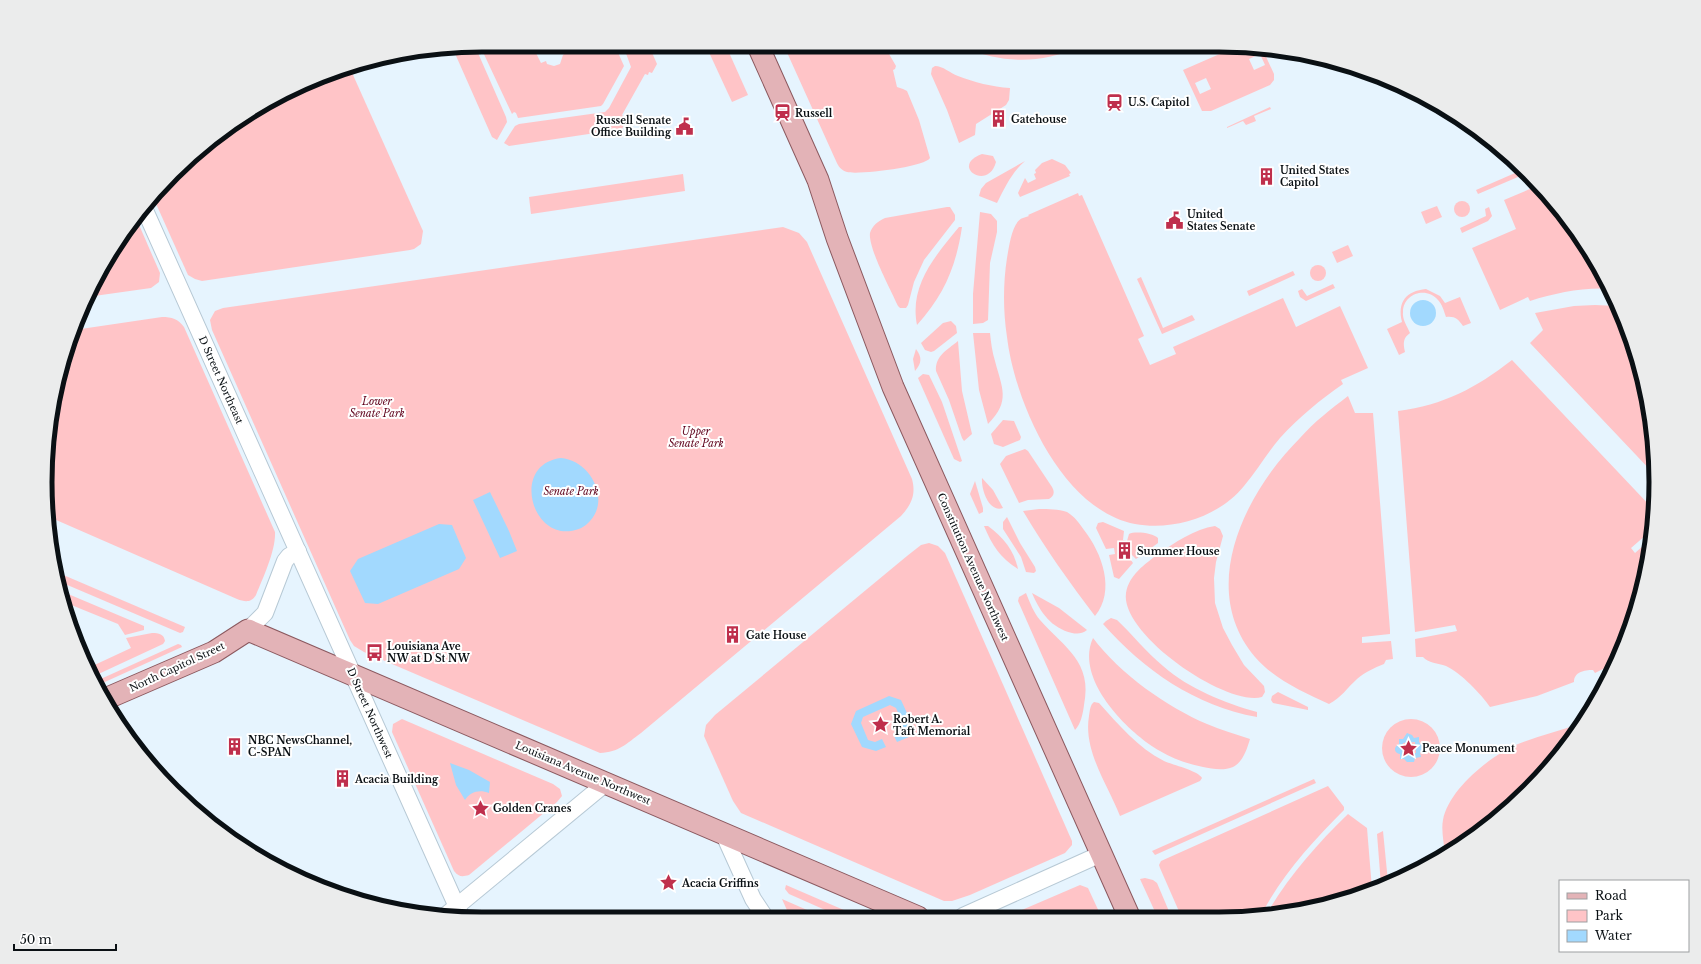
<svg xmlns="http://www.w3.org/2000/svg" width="1701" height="964" viewBox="0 0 1701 964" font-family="'Libre Baskerville',serif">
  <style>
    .green { fill: #ffc4c7; fill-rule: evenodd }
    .water { fill: #a2d9fe; fill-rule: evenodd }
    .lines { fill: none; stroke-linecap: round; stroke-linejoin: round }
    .minor-casing { stroke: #b7c9d5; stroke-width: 18 }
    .major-casing { stroke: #8b595f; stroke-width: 23 }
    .minor { stroke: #fff; stroke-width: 16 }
    .major { stroke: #e3b3b7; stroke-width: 21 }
    .labels { text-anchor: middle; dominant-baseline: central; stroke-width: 4; stroke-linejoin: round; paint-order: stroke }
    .poi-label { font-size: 10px; font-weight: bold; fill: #0a1014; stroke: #fff; text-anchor: start }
    .street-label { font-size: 10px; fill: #0a1014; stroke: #fff }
    .park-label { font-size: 10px; font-style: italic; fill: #5e001a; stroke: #fff }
    .rim { fill: none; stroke: #0a1014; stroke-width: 5 }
  </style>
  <rect width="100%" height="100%" fill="#e6f4fe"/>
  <!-- green -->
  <g class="green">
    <path d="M1238,46L1262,48L1274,74V80L1270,85L1211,111H1202L1183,70ZM1260,54L1265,65L1254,70L1249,59ZM1206,78L1211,89L1200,94L1195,83Z"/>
    <path d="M885,47L896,66L895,69L893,70L897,87L903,89L907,91L919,120L930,158C925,167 858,175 847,172C841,170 838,166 836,161L785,48Z"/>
    <path d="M965,47H1078C1043,64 1000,64 965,47Z"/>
    <path d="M525,48L535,51L541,63L546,61L547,64L554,66L560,64L563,55L567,52L566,48H616L624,66L603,104L601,106L518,118L516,113L514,112L512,114L482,50L487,49Z"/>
    <path d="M624,48H650L657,64L652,73L649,72L648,75L645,74L622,115L624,117L623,119L626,121L622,129L509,146L504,143L515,126L519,124L605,112L609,108L631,67Z"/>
    <path d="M707,48H727L748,95L732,102Z"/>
    <path d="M453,49H474L473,52L478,53L506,117L507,122L497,140L492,137Z"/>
    <path d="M349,66L423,231L421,244L414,249L410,250L202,281L195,279L188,275L153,197L173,173L216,135L289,90Z"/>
    <path d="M935,66C943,66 950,73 958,76C974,82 992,87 1010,88L1009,100L1006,105L976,124L975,135L959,143L947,110L931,74L932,68Z"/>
    <path d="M1270,107L1271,109L1254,116L1256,121L1246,125L1243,121L1227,128V127Z"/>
    <path d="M982,154L993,156L996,162C988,192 949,166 982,154Z"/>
    <path d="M1052,159L1065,165L1071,173L1069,174L1070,176L1020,197L1018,193L1025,178L1028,183L1036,179L1034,174L1036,173L1035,170L1042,163Z"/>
    <path d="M1025,161C1012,172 1005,187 997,203L979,196L981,189L986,183Z"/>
    <path d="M1522,170L1525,174L1478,194L1476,190Z"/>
    <path d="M683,174L685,191L531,214L529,197Z"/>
    <path d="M1537,186L1566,216L1611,289C1584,287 1556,293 1530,301L1528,297L1500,310L1472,248L1516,229L1504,200Z"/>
    <path d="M1078,193L1079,196L1082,195L1144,336L1138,339L1150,365L1176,354L1173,347L1283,298L1296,327L1340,306L1368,368L1341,380L1343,384C1320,400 1299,417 1280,438C1267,453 1257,471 1244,486C1219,517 1173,531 1135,524C1062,510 1015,403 1007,337C1003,311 1003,283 1007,258C1009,247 1012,221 1023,218C1025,217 1027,217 1029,216L1028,215Z"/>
    <circle cx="1462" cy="209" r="8"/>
    <path d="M1437,206L1442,217L1426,224L1421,212Z"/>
    <path d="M947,207H950L955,215V220L924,260L914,282L908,305L906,308H900L898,306C891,290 868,248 870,233C872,226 878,221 885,218Z"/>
    <path d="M1489,207L1492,216L1488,221L1462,233L1460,228L1486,216L1485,209Z"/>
    <path d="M980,212L991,214L997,221V232L990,263L988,320L983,323L973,324V294Z"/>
    <path d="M136,218L160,273L159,282L151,288L87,297L90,289L119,239Z"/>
    <path d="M783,227L799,233L807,242L912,479C916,494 912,504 901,516L641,733C626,744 619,752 600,753L364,652L354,646L350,640L212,330L210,320L215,311L223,308Z"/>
    <path d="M959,227H962C956,267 944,295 917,325C909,285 936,255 959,227Z"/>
    <path d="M1348,245L1353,256L1337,263L1332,252Z"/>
    <circle cx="1318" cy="273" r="8"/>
    <path d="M1293,271L1295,275L1249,296L1247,291Z"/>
    <path d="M1141,277L1163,328L1192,315L1195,320L1162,334L1137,279Z"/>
    <path d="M1333,284L1335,288L1306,301L1300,297L1298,291L1302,289L1307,296Z"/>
    <path d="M1426,289L1440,296L1445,303L1460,297L1471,323L1463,326C1458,319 1455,316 1446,317C1444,311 1442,304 1438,300C1426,286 1403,294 1403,312C1402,319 1407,326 1410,333C1403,338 1403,343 1405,352L1399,355L1387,329L1402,322C1397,302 1406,291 1426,289Z"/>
    <path d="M1595,305L1617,306L1641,369L1655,454L1654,474L1530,343L1543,330L1535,313L1574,306Z"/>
    <path d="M162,317C172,317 178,319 184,327L275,532C276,550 263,578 256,595C251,603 245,602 237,599L47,516L49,425L60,369L74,330Z"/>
    <path d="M951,321L956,326L957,333L934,351L931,352L925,350L921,343L943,323Z"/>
    <path d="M973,333H990C991,342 992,352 995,361C1002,388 1011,401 988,424L979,390Z"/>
    <path d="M958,341L962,391L972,434L964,441L962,438L949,400L936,371C935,356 947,350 958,341Z"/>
    <path d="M916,349C922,357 922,363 915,371L913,359Z"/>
    <path d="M1512,360L1653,509V529L1631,548L1635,553L1652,538V539L1633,623L1615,663L1595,673L1593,670C1584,670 1574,672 1574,682L1537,696L1490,707C1481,694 1461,673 1446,666C1438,663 1428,663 1423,657H1416L1415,639L1457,631L1455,625L1415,632L1398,411C1444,405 1476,388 1512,360Z"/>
    <path d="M923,374L929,375L942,402L962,461L960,462L954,459L918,378Z"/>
    <path d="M1348,396L1355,413H1373L1390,630V634L1362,637V643L1391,641L1393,659L1386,660L1384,664C1374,668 1365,672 1357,679C1347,688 1341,698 1329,704C1303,692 1274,679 1255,657C1197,588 1245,493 1300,438C1314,422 1331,409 1348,396Z"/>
    <path d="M1003,420L1014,421L1021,437L1020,440L1003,447L994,444L991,434Z"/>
    <path d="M1025,449L1028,451L1052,487C1055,492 1054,496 1049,499L1028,500L1019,503L1000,464L1006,456Z"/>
    <path d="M982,478L993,490L1003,508C988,513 981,488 982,478Z"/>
    <path d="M975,481L983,508V512L979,514L970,494Z"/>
    <path d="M1039,509C1049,509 1058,509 1067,512C1074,516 1080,524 1084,530C1102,553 1116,591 1095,616C1069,582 1045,548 1023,511Z"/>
    <path d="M1007,517L1020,543L1035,567L1036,571L1034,573L1026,572L1021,557L1003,529V522Z"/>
    <path d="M1103,522L1124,531L1123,540L1127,541L1129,534C1135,531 1153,533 1158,538V543L1136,559L1130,553L1128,556L1133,563L1119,579L1114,577L1109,555L1115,554L1114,548L1106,549L1096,528L1098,523Z"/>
    <path d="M984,526H988C1003,537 1014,550 1018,569C1000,558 992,545 984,526Z"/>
    <path d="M1215,526L1220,529L1223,536L1216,562L1214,578L1215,603L1223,628L1232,645L1244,665L1264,686L1265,692L1262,697C1226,707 1120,634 1126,593C1129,575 1144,565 1158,554C1174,543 1195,529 1215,526Z"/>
    <path d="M929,543L938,546L945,553L1072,841V845L1065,853L970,895L952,901H944L741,813L733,801L704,736L706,725L715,715L907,556L921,545Z"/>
    <path d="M54,571L185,627L183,632L180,633L58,581Z"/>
    <path d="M61,591L144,626V630L125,635L118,624L64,602Z"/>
    <path d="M1026,593C1030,603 1034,613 1040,620C1064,647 1093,662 1084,705C1083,713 1081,724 1075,730L1018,601L1019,597Z"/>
    <path d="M1032,593L1059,608L1087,630C1082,634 1077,634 1072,633C1051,628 1040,612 1032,593Z"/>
    <path d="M1111,618L1117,620C1133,635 1146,652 1163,666C1189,689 1225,703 1257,712V717C1195,706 1144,670 1103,624L1106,621Z"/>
    <path d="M152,633C159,633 164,634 165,641L163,644L92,677L88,668L131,648L126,638Z"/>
    <path d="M1093,638C1120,674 1167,707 1207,724C1221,730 1236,734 1250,739C1247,749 1243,762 1233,767C1224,771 1212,769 1203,767C1188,764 1173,759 1160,751C1128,733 1074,679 1093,638Z"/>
    <path d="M178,644L181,645L182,647L96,686L94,682Z"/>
    <path d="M1278,692L1308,707V710L1273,703L1271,700L1272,696Z"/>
    <path d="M1094,702L1099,703C1119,725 1137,747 1164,761C1173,765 1199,771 1202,778L1200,781L1120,816C1108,785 1083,751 1089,716C1090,710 1090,705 1094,702Z"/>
    <path d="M402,719L553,784L560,789L562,796L557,802L469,875C462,877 459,877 454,871L392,732L393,724Z"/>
    <circle cx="1411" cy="748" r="29"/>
    <path d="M1579,724L1528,791L1462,845L1445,854C1444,843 1441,830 1443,820C1449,789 1490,756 1518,744C1538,736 1559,731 1579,724Z"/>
    <path d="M1314,779L1316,783L1155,855L1152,851Z"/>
    <path d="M1328,786L1344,807V810C1312,842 1282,875 1261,915L1181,916L1160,868L1159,865L1161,861Z"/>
    <path d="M1348,814L1367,828L1372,889L1360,896L1276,915H1266C1288,877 1316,845 1348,814Z"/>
    <path d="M1383,831L1388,882L1381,885L1377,834Z"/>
    <path d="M1145,878L1153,880L1157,883L1171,916H1157L1140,879Z"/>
    <path d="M786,885L860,917H841L789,894L785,889Z"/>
    <path d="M1080,885L1088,888L1101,916H1008Z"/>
    <path d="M782,899L823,917H790Z"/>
  </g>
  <!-- water -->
  <g class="water">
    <circle cx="1423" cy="313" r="13"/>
    <path d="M561,458C589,460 611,498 590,521C585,527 578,530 571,531C530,537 512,464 561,458Z"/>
    <path d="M490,492L509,531L517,551L500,558L473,500Z"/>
    <path d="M439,524L452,525L466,558L459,569L378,604L365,603L350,571L358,559Z"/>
    <path d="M889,696L901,700L912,724L909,737L897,742L893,734L900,731L903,724L896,708L890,705L863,717L861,723L868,740L875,742L882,739L886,747L876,751L862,747L851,724L856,711Z"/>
    <path d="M1407,733L1412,735L1414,738L1419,737V742L1424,747V750L1420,753L1421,757L1415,758L1414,762H1407L1404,759H1400V754C1394,753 1393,747 1399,744V739H1403ZM1415,742L1416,753L1404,754L1403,743Z"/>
    <path d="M450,763L469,770L490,782L489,793C479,789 470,792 465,800L456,785Z"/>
  </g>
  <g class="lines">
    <defs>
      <g id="minor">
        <path d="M144,208L462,918"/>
        <path d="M248,630L265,613L285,561L289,556L298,551"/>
        <path d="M724,835L753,899L765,917"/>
        <path d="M445,916L606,783"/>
        <path d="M963,916L1101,854"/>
      </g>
      <g id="major">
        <path d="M759,48L818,180L837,238L893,387L1129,916"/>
        <path d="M103,700L214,652L248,630L918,917"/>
      </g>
    </defs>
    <!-- minor casing -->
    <use href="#minor" class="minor-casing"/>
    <!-- major casing -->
    <use href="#major" class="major-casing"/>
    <!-- minor -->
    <use href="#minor" class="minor"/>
    <!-- major -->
    <use href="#major" class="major"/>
  </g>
  <!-- icons -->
  <defs>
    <symbol id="station-bare" viewBox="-9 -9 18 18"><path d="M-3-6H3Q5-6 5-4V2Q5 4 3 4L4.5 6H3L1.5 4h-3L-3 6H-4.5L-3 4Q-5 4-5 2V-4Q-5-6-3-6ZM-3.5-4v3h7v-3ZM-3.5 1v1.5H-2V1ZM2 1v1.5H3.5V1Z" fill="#bf2f4c" stroke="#fff" stroke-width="2.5" paint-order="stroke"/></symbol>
    <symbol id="building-bare" viewBox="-9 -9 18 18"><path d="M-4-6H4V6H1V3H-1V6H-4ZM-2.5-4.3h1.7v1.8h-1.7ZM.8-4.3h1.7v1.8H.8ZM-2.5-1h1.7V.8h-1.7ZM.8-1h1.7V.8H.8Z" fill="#bf2f4c" stroke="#fff" stroke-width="2.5" paint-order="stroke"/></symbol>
    <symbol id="civic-bare" viewBox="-9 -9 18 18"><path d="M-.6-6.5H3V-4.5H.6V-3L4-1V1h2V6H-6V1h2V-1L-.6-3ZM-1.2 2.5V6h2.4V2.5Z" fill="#bf2f4c" stroke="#fff" stroke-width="2.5" paint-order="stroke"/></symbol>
    <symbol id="bus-bare" viewBox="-9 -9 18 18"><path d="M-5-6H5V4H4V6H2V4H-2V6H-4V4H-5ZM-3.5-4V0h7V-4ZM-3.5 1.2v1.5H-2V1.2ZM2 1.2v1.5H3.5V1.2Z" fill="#bf2f4c" stroke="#fff" stroke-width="2.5" paint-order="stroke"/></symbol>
    <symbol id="sight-bare" viewBox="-9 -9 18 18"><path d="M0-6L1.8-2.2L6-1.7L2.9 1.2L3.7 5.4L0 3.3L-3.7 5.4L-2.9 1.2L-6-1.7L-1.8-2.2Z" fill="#bf2f4c" stroke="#fff" stroke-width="2.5" paint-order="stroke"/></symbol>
  </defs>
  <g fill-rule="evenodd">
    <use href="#station-bare" x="1102" y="90" width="25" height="25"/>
    <use href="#station-bare" x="770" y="100" width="25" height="25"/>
    <use href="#building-bare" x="986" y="106" width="25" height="25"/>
    <use href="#civic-bare" x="672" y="114" width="25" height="25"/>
    <use href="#building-bare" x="1254" y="164" width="25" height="25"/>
    <use href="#civic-bare" x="1162" y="208" width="25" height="25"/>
    <use href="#building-bare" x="1112" y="538" width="25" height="25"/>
    <use href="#building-bare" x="720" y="622" width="25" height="25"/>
    <use href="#bus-bare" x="362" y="640" width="25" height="25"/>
    <use href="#sight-bare" x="868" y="712" width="25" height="25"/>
    <use href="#building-bare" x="222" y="734" width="25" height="25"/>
    <use href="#sight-bare" x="1396" y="736" width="25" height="25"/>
    <use href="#building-bare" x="330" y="766" width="25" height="25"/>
    <use href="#sight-bare" x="468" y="796" width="25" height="25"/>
    <use href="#sight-bare" x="656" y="870" width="25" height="25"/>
  </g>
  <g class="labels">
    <!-- poi labels -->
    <g class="poi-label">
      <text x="1128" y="102">U.S. Capitol</text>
      <text x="795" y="113">Russell</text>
      <text x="1011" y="119">Gatehouse</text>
      <text x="671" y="120" text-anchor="end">Russell Senate<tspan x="671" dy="12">Office Building</tspan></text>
      <text x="1280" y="170">United States<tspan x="1280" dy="12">Capitol</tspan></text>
      <text x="1187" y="214">United<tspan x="1187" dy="12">States Senate</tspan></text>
      <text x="1137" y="551">Summer House</text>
      <text x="746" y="635">Gate House</text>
      <text x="387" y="646">Louisiana Ave<tspan x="387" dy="12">NW at D St NW</tspan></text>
      <text x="893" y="719">Robert A.<tspan x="893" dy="12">Taft Memorial</tspan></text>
      <text x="248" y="740">NBC NewsChannel,<tspan x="248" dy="12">C-SPAN</tspan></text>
      <text x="1422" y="748">Peace Monument</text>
      <text x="355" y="779">Acacia Building</text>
      <text x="493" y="808">Golden Cranes</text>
      <text x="682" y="883">Acacia Griffins</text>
    </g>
    <!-- street labels -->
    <g class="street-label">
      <text transform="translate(221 380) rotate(66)">D Street Northeast</text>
      <text transform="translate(973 567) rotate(66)">Constitution Avenue Northwest</text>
      <text transform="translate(177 667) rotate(-25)">North Capitol Street</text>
      <text transform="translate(370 713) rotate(66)">D Street Northwest</text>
      <text transform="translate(583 773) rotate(23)">Louisiana Avenue Northwest</text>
    </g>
    <!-- park labels -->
    <g class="park-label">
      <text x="377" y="401">Lower<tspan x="377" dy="12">Senate Park</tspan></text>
      <text x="696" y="431">Upper<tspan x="696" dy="12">Senate Park</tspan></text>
      <text x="571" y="491">Senate Park</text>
    </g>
  </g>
  <!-- crop -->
  <path d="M0 0H1701V964H0ZM482 52H1219A430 430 0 0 1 1649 482V482A430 430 0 0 1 1219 912H482A430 430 0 0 1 52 482V482A430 430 0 0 1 482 52Z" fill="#ebecec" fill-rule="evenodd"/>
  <path class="rim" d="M482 52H1219A430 430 0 0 1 1649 482V482A430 430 0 0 1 1219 912H482A430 430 0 0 1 52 482V482A430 430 0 0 1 482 52Z"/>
  <!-- legend -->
  <rect x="1559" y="880" width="130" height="72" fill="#ffffff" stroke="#9d9fa1"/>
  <rect x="1567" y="893" width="20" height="6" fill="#e3b3b7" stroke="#9d9fa1"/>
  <text x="1595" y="900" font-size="12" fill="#0a1014">Road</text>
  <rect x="1567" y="910" width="20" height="12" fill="#ffc4c7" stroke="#9d9fa1"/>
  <text x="1595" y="920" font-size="12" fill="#0a1014">Park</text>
  <rect x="1567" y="930" width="20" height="12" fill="#a2d9fe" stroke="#9d9fa1"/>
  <text x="1595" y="940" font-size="12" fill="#0a1014">Water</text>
  <!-- scale -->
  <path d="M14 944v6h102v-6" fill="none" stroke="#0a1014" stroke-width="2"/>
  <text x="20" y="944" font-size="12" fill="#0a1014" stroke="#ffffff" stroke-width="3" paint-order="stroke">50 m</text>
</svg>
